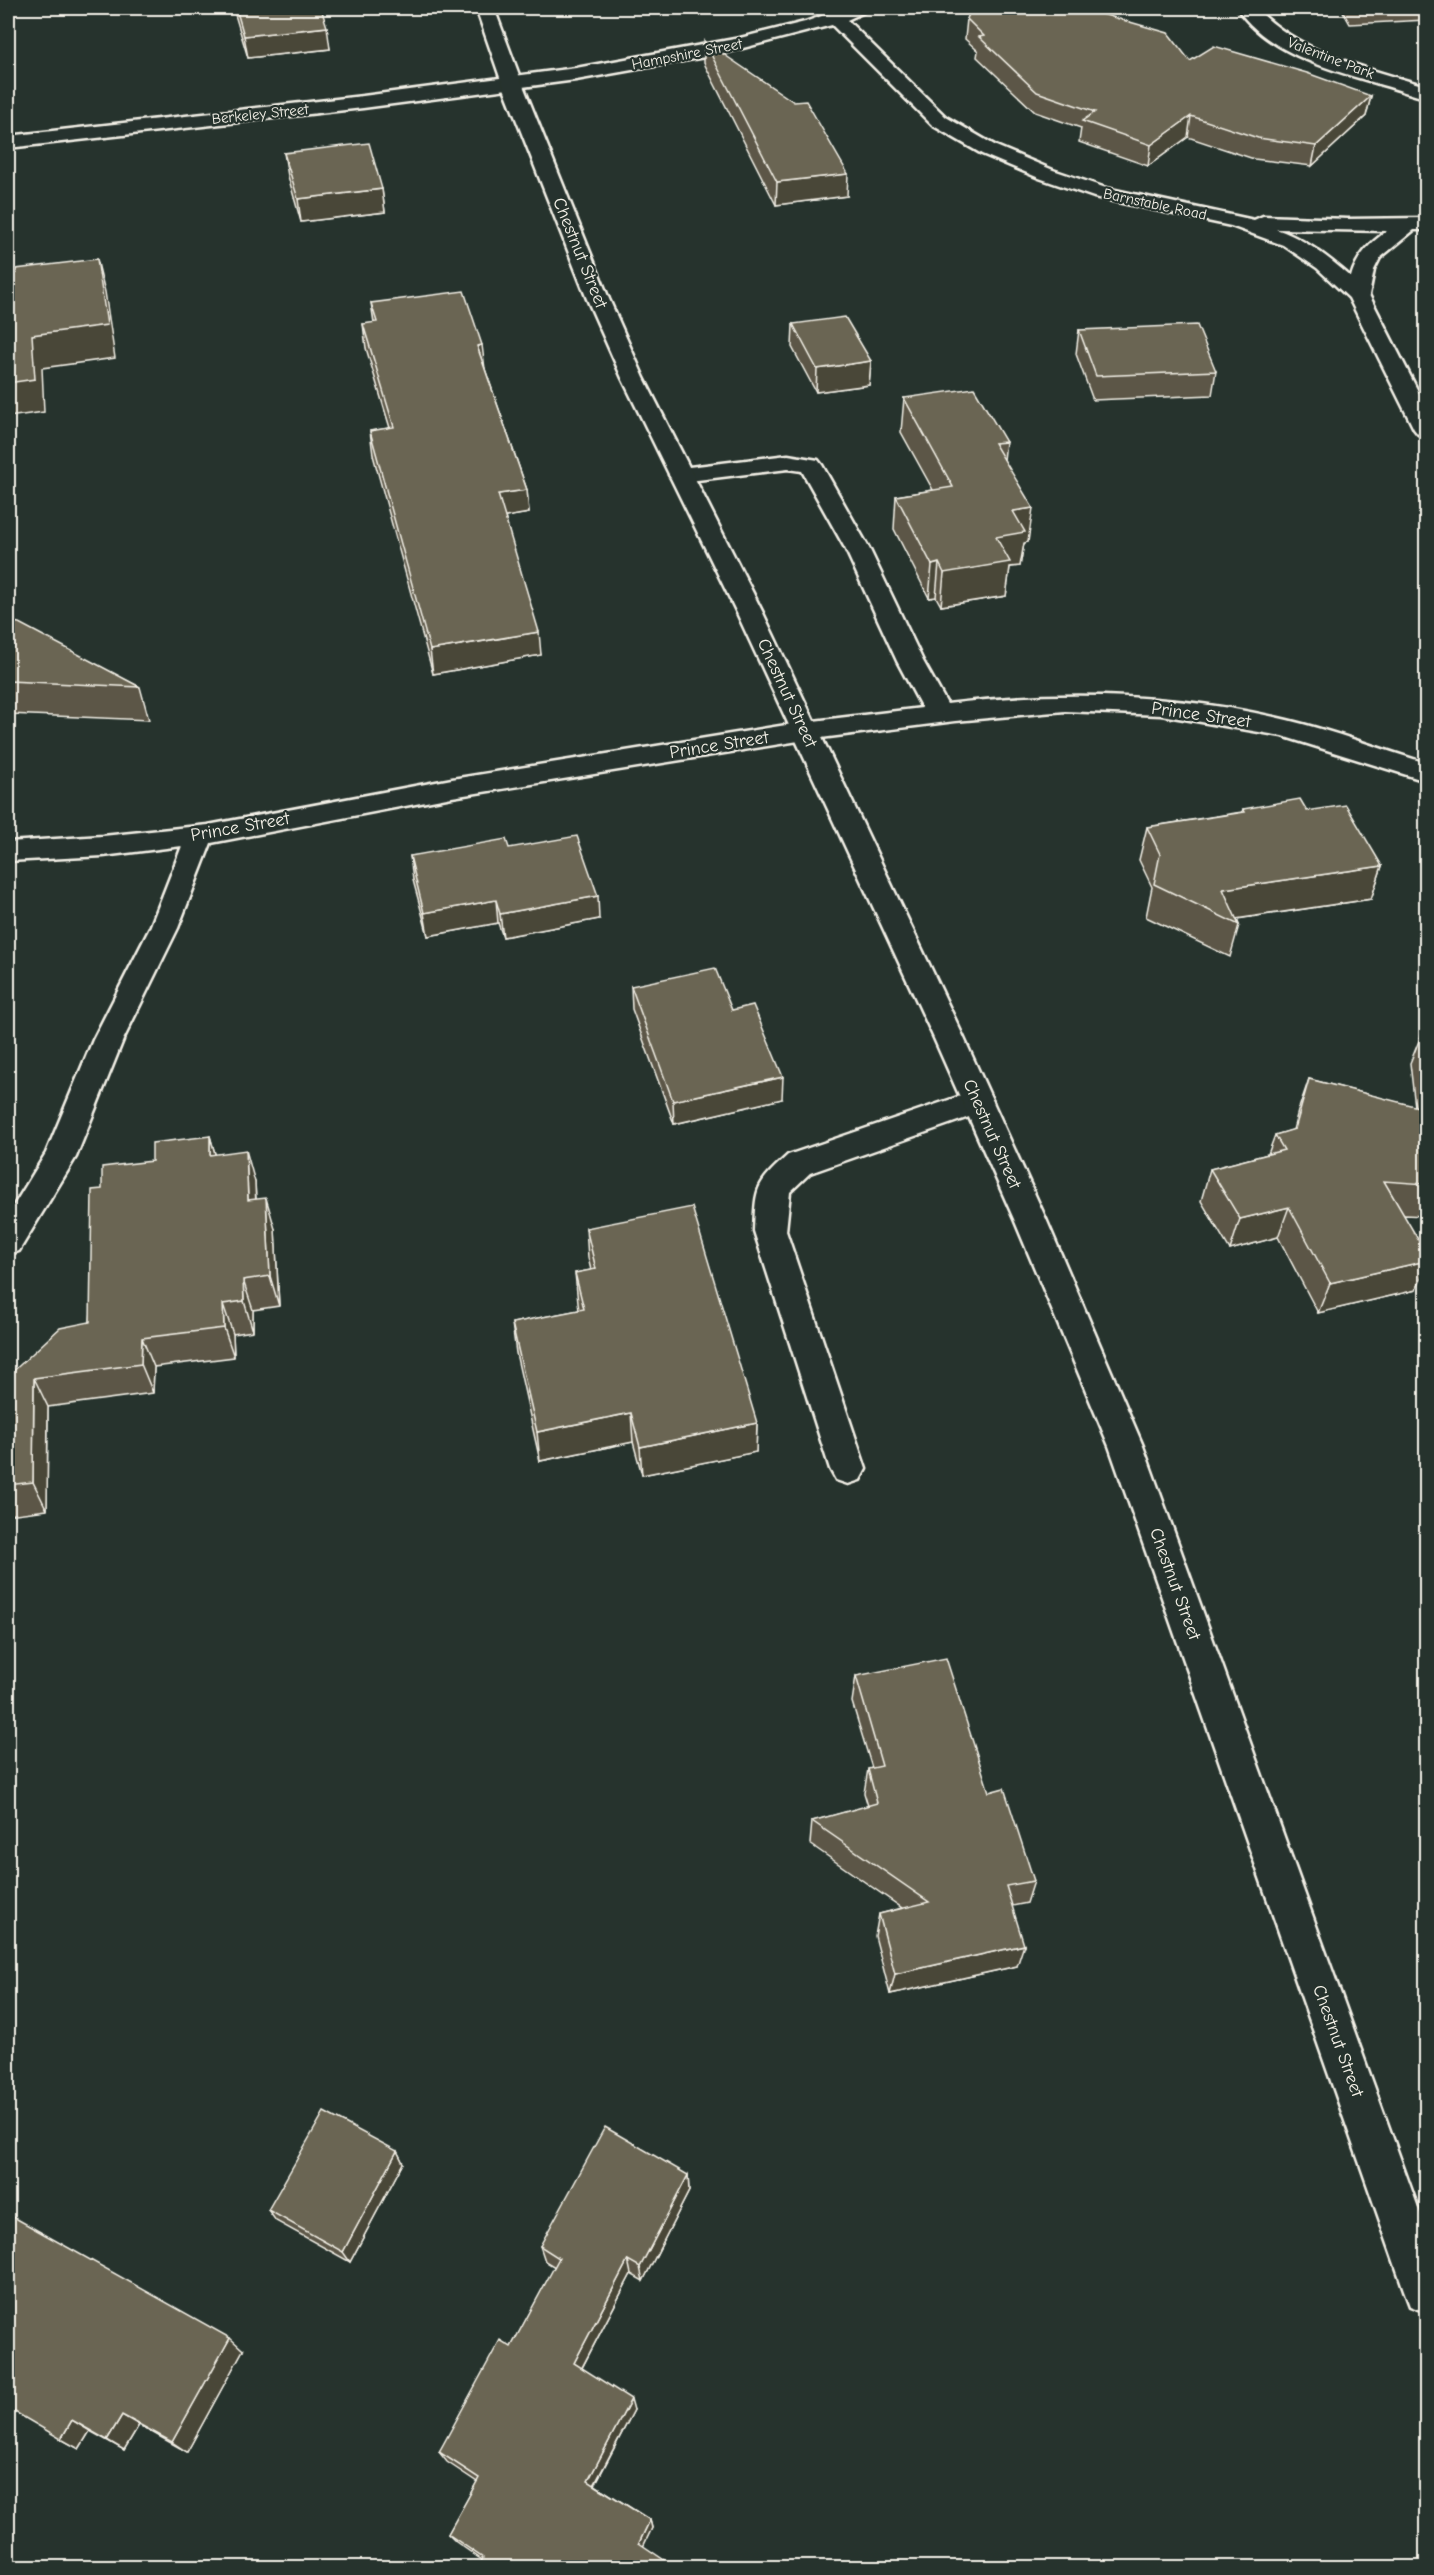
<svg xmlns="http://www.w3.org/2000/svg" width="1434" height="2575" viewBox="0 0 1434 2575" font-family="'Comic Neue',sans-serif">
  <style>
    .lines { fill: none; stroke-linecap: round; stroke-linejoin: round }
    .minor-casing { stroke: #f4f1e8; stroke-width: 5 }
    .major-casing { stroke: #f4f1e8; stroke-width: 5 }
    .minor { fill: #26332d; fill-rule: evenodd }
    .major { fill: #26332d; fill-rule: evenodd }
    .wall { fill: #5b5747; stroke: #f4f1e8; stroke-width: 1.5 }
    .shaded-wall { fill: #4a4739; stroke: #f4f1e8; stroke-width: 1.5 }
    .building { fill: #6a6552; stroke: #f4f1e8; stroke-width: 1.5 }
    .labels { text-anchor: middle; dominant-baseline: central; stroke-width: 4.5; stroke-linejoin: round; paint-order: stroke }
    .far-street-label { font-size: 15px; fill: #f4f1e8; stroke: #26332d }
    .street-label { font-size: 18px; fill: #f4f1e8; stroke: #26332d }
  </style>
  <rect width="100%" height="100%" fill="#26332d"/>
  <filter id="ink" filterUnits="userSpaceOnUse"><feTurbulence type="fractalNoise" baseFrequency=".0167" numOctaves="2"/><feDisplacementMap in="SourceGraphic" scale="12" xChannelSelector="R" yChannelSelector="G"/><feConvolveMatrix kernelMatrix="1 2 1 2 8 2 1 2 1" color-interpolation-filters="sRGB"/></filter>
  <g filter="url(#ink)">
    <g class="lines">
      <defs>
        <g id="minor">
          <path d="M844,8H867L864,12L847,20L946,117L996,146L1053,170L1106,188L1254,220L1263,216L1348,219L1426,218V230H1414L1380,258L1374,270L1369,295L1426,407V436L1418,434L1414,429L1349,298L1317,268L1283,245L1231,226L1094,197L1039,178L982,154L932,125L832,25L716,55L576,80L363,108L8,148V136L363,96L576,68L740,38L805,22ZM1276,229L1387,231C1370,243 1357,256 1351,277C1328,257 1305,239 1276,229Z"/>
          <path d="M1237,8H1256C1300,54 1366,68 1426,86V98C1412,95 1397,89 1382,85C1332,70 1268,54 1237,8Z"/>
          <path d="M788,455L818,460L822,465L869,548L923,661L947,704C1060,690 1176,693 1287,720C1334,731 1380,749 1426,763V781L1282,736L1161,715L1065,711L955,721L805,740L452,797L211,843L178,928L123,1040L76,1157L19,1251L8,1255V1215L46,1153L93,1040L150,928L182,846L103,856L8,861V842L103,836L208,825L452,779L805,722L922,708L897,661L845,548L802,471L788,469L681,482L673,480L669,475L673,470L681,468Z"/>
          <path d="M978,1090L989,1094L993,1102L989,1110L810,1173L790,1192L786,1231L866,1469L860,1480L848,1484L836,1480L830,1469L754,1231C756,1187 755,1185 788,1155Z"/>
        </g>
        <path id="major" d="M476,8H494L522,83L609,299L644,378L763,613L963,1036L1046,1219L1143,1446L1426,2230V2312L1410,2306L1404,2290L1109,1446L1014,1219L933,1036L737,613L622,378L587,299L502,83Z"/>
      </defs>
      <!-- minor casing -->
      <use href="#minor" class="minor-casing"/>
      <!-- major casing -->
      <use href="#major" class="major-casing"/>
      <!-- minor -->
      <use href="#minor" class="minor"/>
      <!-- major -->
      <use href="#major" class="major"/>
    </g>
    <!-- wall -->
    <g class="wall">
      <path d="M233,8H321L330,49L248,58Z"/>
      <path d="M1061,8L1059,13L1190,61L1371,96L1366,116L1312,166L1254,159L1188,137L1148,166L1079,142L1081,128L1035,112L977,57L978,51L965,39L967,19Z"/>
      <path d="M1341,8H1426V20L1350,24Z"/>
      <path d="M704,41L847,196L776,205L704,63Z"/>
      <path d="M284,153L382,189L385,212L301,222L288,176Z"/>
      <path d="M371,303L484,366L527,490L529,513L505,517L541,655L433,674L373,455L370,431L390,428L366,348L363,324L374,323Z"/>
      <path d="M793,324L871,361L869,385L816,392L792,347Z"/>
      <path d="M1079,330L1216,371L1212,395L1093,400L1076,354Z"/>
      <path d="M904,398L1006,442L1004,460L1028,542L1024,543L1020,566L1010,567L1006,596L941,606L936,597L929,598L894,529L896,496L933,490L901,432Z"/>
      <path d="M8,621L140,687L149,720L8,714Z"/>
      <path d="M1243,809L1307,811L1382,866L1371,899L1237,919L1239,925L1230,957L1146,917L1152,887L1139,860L1147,827L1242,812Z"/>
      <path d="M509,848L599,919L503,937L498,923L428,936L413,880L410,856Z"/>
      <path d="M631,986L782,1099L674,1124L632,1009Z"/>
      <path d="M1423,1031H1426V1216L1404,1215L1416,1290L1318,1313L1278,1237L1230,1250L1201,1201L1210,1169L1268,1154L1275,1135L1293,1130L1298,1111L1309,1079L1415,1107L1410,1063Z"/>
      <path d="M210,1136L215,1154L255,1182L256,1199L275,1229L279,1306L253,1310V1331L233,1334L234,1357L154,1367L153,1393L48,1407L47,1510L8,1515V1376L90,1322L102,1189L152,1161Z"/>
      <path d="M586,1228L757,1423L756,1452L642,1475L633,1442L540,1461L516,1353L512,1323L579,1310L578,1303L575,1273L591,1270L588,1258Z"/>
      <path d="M856,1676L989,1792L1034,1881L1027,1903L1012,1906L1017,1966L890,1994L875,1936L879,1914L902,1908L810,1844L812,1821L868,1806L864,1793L868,1769L872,1768L852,1702Z"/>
      <path d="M397,2151L403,2163L350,2262L276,2221L268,2210Z"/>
      <path d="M688,2175L689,2191L643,2281L631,2274L582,2368L634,2410L595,2485L650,2520L652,2528L643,2546L482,2560L456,2542L448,2534L477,2482L447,2462L439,2452L511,2347L555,2267L545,2261L540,2246Z"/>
      <path d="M243,2350L187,2452L139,2425L124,2450L90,2431L79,2449L61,2439Z"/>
    </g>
    <!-- shaded-wall -->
    <g class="shaded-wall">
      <path d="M1058,8H1061L1053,33L1056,13Z"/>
      <path d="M327,27L330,49L248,58L244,36Z"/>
      <path d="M1371,96L1366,116L1312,166L1316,146Z"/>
      <path d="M1191,116L1188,137L1148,166L1151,145Z"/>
      <path d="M848,174L847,196L776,205L777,182Z"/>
      <path d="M382,189L385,212L301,222L298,199Z"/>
      <path d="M97,259L105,292L115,358L42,368L44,412L8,417V383L32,335Z"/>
      <path d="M482,345L485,369L477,346Z"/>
      <path d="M871,361L869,385L816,392L817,369Z"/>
      <path d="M527,490L529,513L500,518L498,494Z"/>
      <path d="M1033,508L1028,542L1024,543L1020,566L1010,567L1006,596L941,606L944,573L996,537L1013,511Z"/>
      <path d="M939,563L936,597L929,598L932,565Z"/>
      <path d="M539,632L541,655L433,674L430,650Z"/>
      <path d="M1382,866L1371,899L1229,920L1223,889Z"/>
      <path d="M598,896L599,919L503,937L500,914Z"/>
      <path d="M496,900L498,923L428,936L424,913Z"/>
      <path d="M783,1077L782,1099L674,1124L673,1101Z"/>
      <path d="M210,1136L219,1168L210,1155Z"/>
      <path d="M246,1150L255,1182L257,1231L248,1200Z"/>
      <path d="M266,1198L275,1229L279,1306L270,1276Z"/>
      <path d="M1289,1207L1278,1237L1230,1250L1240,1219Z"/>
      <path d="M1426,1261V1268L1416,1290L1318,1313L1330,1283Z"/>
      <path d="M243,1280L253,1310V1331L244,1301Z"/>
      <path d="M223,1304L233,1334L234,1357L224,1328Z"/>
      <path d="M142,1338L154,1367L153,1393L141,1364Z"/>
      <path d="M34,1378L48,1407L47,1510L33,1482Z"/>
      <path d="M631,1413L633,1442L540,1461L537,1432Z"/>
      <path d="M757,1423L756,1452L642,1475L640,1447Z"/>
      <path d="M1024,1945L1017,1966L890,1994L895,1974Z"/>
      <path d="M397,2151L403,2163L350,2262L343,2252Z"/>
      <path d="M688,2175L689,2191L643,2281L640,2267Z"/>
      <path d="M628,2260L631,2274L578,2375L574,2363Z"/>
      <path d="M230,2338L243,2350L187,2452L172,2442Z"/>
      <path d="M631,2399L634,2410L592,2489L588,2481Z"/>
      <path d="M122,2415L139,2425L124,2450L107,2440Z"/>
      <path d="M72,2420L90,2431L79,2449L61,2439Z"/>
      <path d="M650,2520L652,2528L641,2551L639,2543Z"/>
    </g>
    <!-- building -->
    <g class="building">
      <path d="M236,8H321L327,27L244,36Z"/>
      <path d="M971,8H1058L1056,13L1088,10L1168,33L1190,61L1214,46L1307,73L1371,96L1316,146L1258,138L1191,116L1151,145L1082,121L1095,112L1037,92L979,37L984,36L967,19Z"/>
      <path d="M704,41L794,102L806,101L848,174L777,182Z"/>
      <path d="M369,143L382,189L298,199L284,153Z"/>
      <path d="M97,259L107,325L32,335L35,379L8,383V274L16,273V269Z"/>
      <path d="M464,291L482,345L477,346L527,490L498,494L539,632L430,650L370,431L394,427L363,324L377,322L371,303Z"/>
      <path d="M845,317L871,361L817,369L793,324Z"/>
      <path d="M1197,325L1216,371L1096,376L1079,330Z"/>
      <path d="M974,388L1006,442L994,443L1033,508L1013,511L1025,532L996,537L1010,562L944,573L939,563L932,565L896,496L953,487L904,398Z"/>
      <path d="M8,621L19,623L140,687L8,681Z"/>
      <path d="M1300,799L1307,811L1346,805L1382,866L1223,889L1239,925L1154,884L1160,854L1147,827L1245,812L1243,809Z"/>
      <path d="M577,836L598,896L500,914L496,900L424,913L410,856L506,839L509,848Z"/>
      <path d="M715,968L732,1010L753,1005L783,1077L673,1101L631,986Z"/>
      <path d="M1423,1031H1426V1059Z"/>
      <path d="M1309,1079L1426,1109V1184L1384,1181L1426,1253V1261L1330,1283L1289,1207L1240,1219L1210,1169L1284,1150L1275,1135L1295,1129Z"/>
      <path d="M210,1136V1155L246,1150L248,1200L266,1198L270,1276L243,1280L244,1301L223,1304L224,1328L142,1338L141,1364L34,1378L33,1482L8,1485V1376L60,1328L90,1322L92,1190L102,1189V1167L152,1161V1143Z"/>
      <path d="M692,1207L757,1423L640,1447L631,1413L537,1432L512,1323L584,1309L575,1273L596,1269L586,1228Z"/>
      <path d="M946,1658L989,1792L1004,1788L1034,1881L1006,1886L1024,1945L895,1974L879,1914L929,1902L812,1821L877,1803L868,1769L882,1766L856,1676Z"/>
      <path d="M324,2112L397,2151L343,2252L268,2210Z"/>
      <path d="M605,2127L688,2175L640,2267L628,2260L574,2363L631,2399L588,2481L650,2520L639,2543L676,2568H478L483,2558L448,2534L479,2478L439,2452L500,2340L511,2347L559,2258L540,2246Z"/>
      <path d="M8,2214L230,2338L172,2442L122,2415L107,2440L72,2420L61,2439L8,2408Z"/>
    </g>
  </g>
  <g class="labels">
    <!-- far-street labels -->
    <g class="far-street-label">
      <text transform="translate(687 54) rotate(-11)">Hampshire Street</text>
      <text transform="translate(1331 58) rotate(21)">Valentine Park</text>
      <text transform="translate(260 114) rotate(-6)">Berkeley Street</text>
      <text transform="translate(1155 204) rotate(12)">Barnstable Road</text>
    </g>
    <!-- street labels -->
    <g class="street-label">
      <text transform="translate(580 253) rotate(68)">Chestnut Street</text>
      <text transform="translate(787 693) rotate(65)">Chestnut Street</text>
      <text transform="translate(1201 715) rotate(8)">Prince Street</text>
      <text transform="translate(719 745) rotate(-9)">Prince Street</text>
      <text transform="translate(240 827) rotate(-10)">Prince Street</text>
      <text transform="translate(992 1134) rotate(66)">Chestnut Street</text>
      <text transform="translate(1175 1584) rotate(70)">Chestnut Street</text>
      <text transform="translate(1338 2041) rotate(70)">Chestnut Street</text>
    </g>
  </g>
  <!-- margin -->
  <rect width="1434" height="2575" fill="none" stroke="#26332d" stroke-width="30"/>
  <rect x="15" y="15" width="1404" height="2545" fill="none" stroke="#f4f1e8" stroke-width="2" filter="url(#ink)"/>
</svg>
